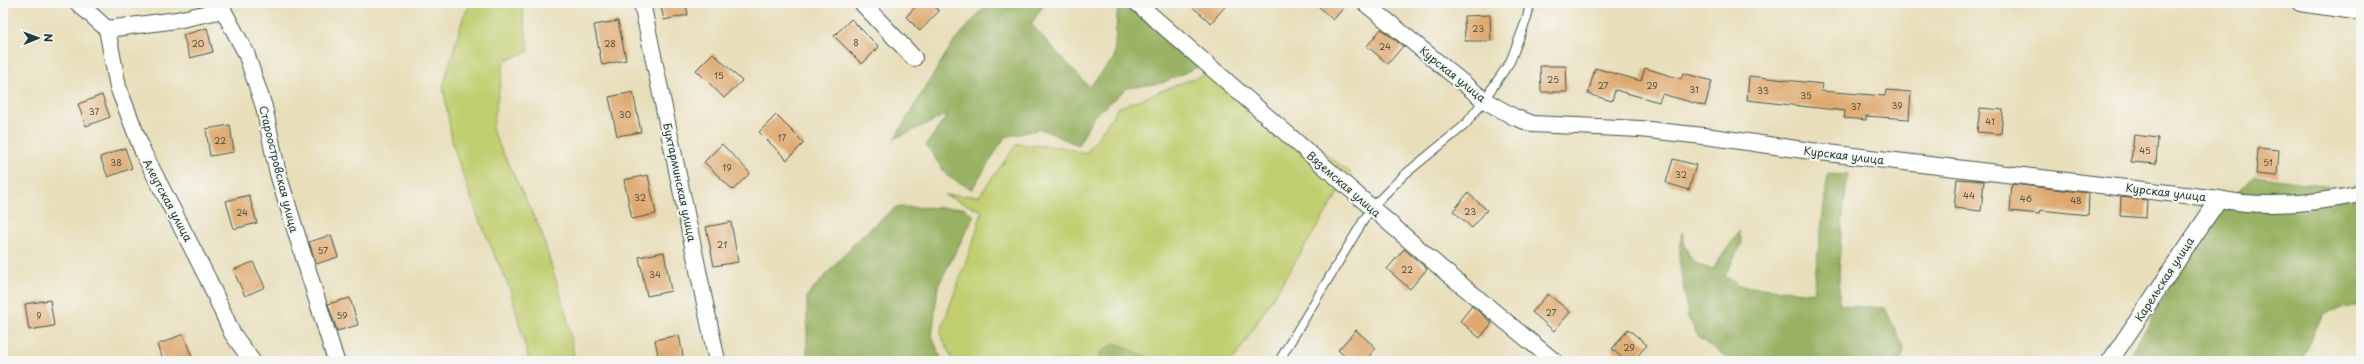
<svg xmlns="http://www.w3.org/2000/svg" width="2364" height="364" viewBox="0 0 2364 364" font-family="'Playpen Sans',sans-serif">
  <style>
    .green { fill: #c1ce70; stroke: #708652 }
    .forest { fill: #98b162; stroke: #5c774b }
    .building { fill: #dfa96e }
    .lines { fill: none; stroke-linecap: round; stroke-linejoin: round }
    .service-casing { stroke: #3d5548; stroke-width: 10 }
    .minor-casing { stroke: #3d5548; stroke-width: 18 }
    .service { stroke: #fff; stroke-width: 8 }
    .minor { stroke: #fff; stroke-width: 16 }
    .labels { text-anchor: middle; dominant-baseline: central; stroke-width: 4; stroke-linejoin: round; paint-order: stroke }
    .number-label { font-size: 9px; fill: #4f5842 }
    .street-label { font-size: 11px; fill: #1f3d34; stroke: #f6f6f2 }
  </style>
  <rect width="100%" height="100%" fill="#f6f6f2"/>
  <filter id="ink" filterUnits="userSpaceOnUse"><feTurbulence type="fractalNoise" baseFrequency=".025" numOctaves="2"/><feDisplacementMap in="SourceGraphic" scale="8" xChannelSelector="R" yChannelSelector="G"/><feConvolveMatrix kernelMatrix="1 2 1 2 8 2 1 2 1" color-interpolation-filters="sRGB"/></filter>
  <filter id="wash" filterUnits="userSpaceOnUse"><feTurbulence type="fractalNoise" baseFrequency=".012" numOctaves="4" result="noise"/><feDisplacementMap in="SourceGraphic" scale="16" xChannelSelector="R" yChannelSelector="G"/><feGaussianBlur stdDeviation="0.9" result="paint"/><feColorMatrix in="noise" values="0 0 0 0 0 0 0 0 0 0 0 0 0 0 0 0 0 1.4 0 .05"/><feComposite in="paint" operator="in"/></filter>
  <g filter="url(#wash)">
    <rect width="100%" height="100%" fill="#e8deb9"/>
    <!-- green -->
    <g class="green">
      <path d="M472,3H521L529,51L504,61L492,130L541,231L567,317L575,361H529L511,292L476,212L453,146L443,86L464,15Z"/>
      <path d="M1212,71L1231,82L1351,173L1233,361H953L940,333L976,233L982,211L944,195L979,196L1017,144L1061,147L1086,154L1118,108Z"/>
    </g>
    <!-- forest -->
    <g class="forest">
      <path d="M988,3H1045L1031,24L1089,87L1114,58L1118,3H1139L1206,63L1162,83L1127,88L1094,116L1078,145L1041,129L1005,137L972,189L947,176L926,145L948,114L894,139L952,44Z"/>
      <path d="M1828,174L1848,175C1842,218 1837,262 1840,305L1885,308L1904,348L1900,361H1732L1699,338L1688,317L1679,259L1682,232C1687,253 1689,265 1713,269L1739,231L1742,243L1725,276L1740,286L1813,293Z"/>
      <path d="M2254,176L2346,189L2361,184V304L2323,313L2302,361H2127L2206,225Z"/>
      <path d="M896,207L964,208L974,216L938,286L932,336L942,361H807V296L858,239Z"/>
      <path d="M1115,343L1156,361H1099L1100,353Z"/>
    </g>
    <g id="blocks">
      <!-- building -->
      <g class="building">
        <path d="M660,3H686L688,15L664,20Z"/>
        <path d="M919,3H930L939,11L920,31L906,17Z"/>
        <path d="M1188,3H1228L1211,23Z"/>
        <path d="M1315,3H1348L1333,20Z"/>
        <path d="M1490,15L1491,41H1465L1464,16Z"/>
        <path d="M851,19L879,47L862,64L834,36Z"/>
        <path d="M618,21L626,60L602,65L594,25Z"/>
        <path d="M207,28L213,52L190,58L183,35Z"/>
        <path d="M1381,29L1403,46L1388,64L1367,46Z"/>
        <path d="M713,53L742,81L724,98L696,70Z"/>
        <path d="M1540,66H1566L1567,92H1541Z"/>
        <path d="M1595,68L1641,81L1645,68L1681,79L1683,73L1712,81L1705,106L1662,94L1659,102L1615,90L1612,101L1588,94Z"/>
        <path d="M1749,76L1822,84L1821,91L1885,96L1886,90L1911,92L1909,119L1866,116V120L1844,118L1845,111L1747,100Z"/>
        <path d="M633,92L641,132L617,136L609,97Z"/>
        <path d="M102,95L110,117L86,126L78,104Z"/>
        <path d="M1980,108L2003,110L2001,134L1977,132Z"/>
        <path d="M776,115L804,143L787,160L759,132Z"/>
        <path d="M230,125L234,152L210,156L206,129Z"/>
        <path d="M2134,135L2158,138L2156,164L2131,162Z"/>
        <path d="M722,144L750,173L733,190L704,162Z"/>
        <path d="M125,148L132,168L108,177L100,157Z"/>
        <path d="M2258,148L2279,150L2277,176L2256,174Z"/>
        <path d="M1673,159L1696,165L1689,190L1666,183Z"/>
        <path d="M648,175L656,214L632,219L624,180Z"/>
        <path d="M1957,179L1984,181L1981,211L1954,208Z"/>
        <path d="M2012,184L2089,193L2088,215L2040,210L2039,214L2010,211Z"/>
        <path d="M1468,193L1487,210L1472,228L1453,211Z"/>
        <path d="M249,195L257,223L234,229L226,201Z"/>
        <path d="M2121,197L2147,200L2146,218L2120,216Z"/>
        <path d="M731,222L738,262L714,266L706,227Z"/>
        <path d="M331,235L338,257L316,264L309,242Z"/>
        <path d="M1404,249L1427,269L1410,289L1387,269Z"/>
        <path d="M664,252L671,291L647,296L639,257Z"/>
        <path d="M253,262L265,287L245,296L233,270Z"/>
        <path d="M1548,294L1570,312L1554,331L1532,312Z"/>
        <path d="M350,298L358,325L337,331L328,304Z"/>
        <path d="M50,300L54,326L29,330L25,304Z"/>
        <path d="M1472,306L1492,323L1480,338L1460,321Z"/>
        <path d="M1628,329L1647,345L1633,361H1626L1612,349Z"/>
        <path d="M1356,330L1376,348L1365,361H1350L1338,350Z"/>
        <path d="M183,334L192,357L183,361H164L157,345Z"/>
        <path d="M679,335L684,361H659L655,340Z"/>
      </g>
    </g>
  </g>
  <g filter="url(#ink)">
    <use href="#blocks" fill-opacity="0" stroke="#3d5548" stroke-width="1"/>
    <g class="lines">
      <defs>
        <path id="service" d="M1279,361L1371,208L1404,175L1465,125L1484,100L1510,62L1527,18L1530,3"/>
        <g id="minor">
          <path d="M78,3L107,29L118,87L143,152L208,279L232,333L252,361"/>
          <path d="M222,3L223,10L246,53L264,107L278,174L336,361"/>
          <path d="M642,3L717,361"/>
          <path d="M862,3L914,58"/>
          <path d="M1137,3L1442,269L1554,361"/>
          <path d="M1365,3L1484,100L1514,117L1533,124L1640,129L1712,137L1811,151L2219,199C2265,209 2316,203 2361,194"/>
          <path d="M2300,3L2361,12"/>
          <path d="M107,29L177,20L223,10"/>
          <path d="M2110,361L2219,199"/>
        </g>
      </defs>
      <!-- service casing -->
      <use href="#service" class="service-casing"/>
      <!-- minor casing -->
      <use href="#minor" class="minor-casing"/>
      <!-- service -->
      <use href="#service" class="service"/>
      <!-- minor -->
      <use href="#minor" class="minor"/>
    </g>
  </g>
  <g class="labels">
    <!-- number labels -->
    <g class="number-label">
      <text x="1478" y="28">23</text>
      <text x="856" y="42">8</text>
      <text x="198" y="43">20</text>
      <text x="610" y="43">28</text>
      <text x="1385" y="46">24</text>
      <text x="719" y="75">15</text>
      <text x="1553" y="79">25</text>
      <text x="1603" y="85">27</text>
      <text x="1652" y="85">29</text>
      <text x="1694" y="89">31</text>
      <text x="1763" y="90">33</text>
      <text x="1806" y="95">35</text>
      <text x="1897" y="105">39</text>
      <text x="1856" y="106">37</text>
      <text x="94" y="111">37</text>
      <text x="625" y="114">30</text>
      <text x="1990" y="121">41</text>
      <text x="782" y="137">17</text>
      <text x="220" y="140">22</text>
      <text x="2145" y="150">45</text>
      <text x="116" y="162">38</text>
      <text x="2268" y="162">51</text>
      <text x="727" y="167">19</text>
      <text x="1681" y="174">32</text>
      <text x="1969" y="195">44</text>
      <text x="640" y="197">32</text>
      <text x="2026" y="198">46</text>
      <text x="2076" y="200">48</text>
      <text x="1470" y="211">23</text>
      <text x="242" y="212">24</text>
      <text x="722" y="244">21</text>
      <text x="323" y="250">57</text>
      <text x="1407" y="269">22</text>
      <text x="655" y="274">34</text>
      <text x="1551" y="312">27</text>
      <text x="39" y="315">9</text>
      <text x="342" y="315">59</text>
      <text x="1629" y="347">29</text>
    </g>
    <!-- street labels -->
    <g class="street-label">
      <text transform="translate(1453 74) rotate(39)">Курская улица</text>
      <text transform="translate(1844 155) rotate(7)">Курская улица</text>
      <text transform="translate(279 169) rotate(76)">Староостровская улица</text>
      <text transform="translate(680 182) rotate(78)">Бухтарминская улица</text>
      <text transform="translate(1344 184) rotate(41)">Вяземская улица</text>
      <text transform="translate(2166 192) rotate(7)">Курская улица</text>
      <text transform="translate(168 200) rotate(62)">Алеутская улица</text>
      <text transform="translate(2164 279) rotate(-57)">Карельская улица</text>
    </g>
  </g>
  <!-- margin -->
  <rect width="2364" height="364" fill="none" stroke="#f6f6f2" stroke-width="16"/>
  <!-- north arrow -->
  <g transform="translate(38 38) rotate(89)" stroke="#f6f6f2" stroke-width="3" paint-order="stroke">
  <path d="M0-3L7 15L0 10L-7 15Z" fill="#1f3d34"/>
  <text y="-6" font-size="11" font-weight="bold" text-anchor="middle" fill="#1f3d34">N</text>
  </g>
</svg>
